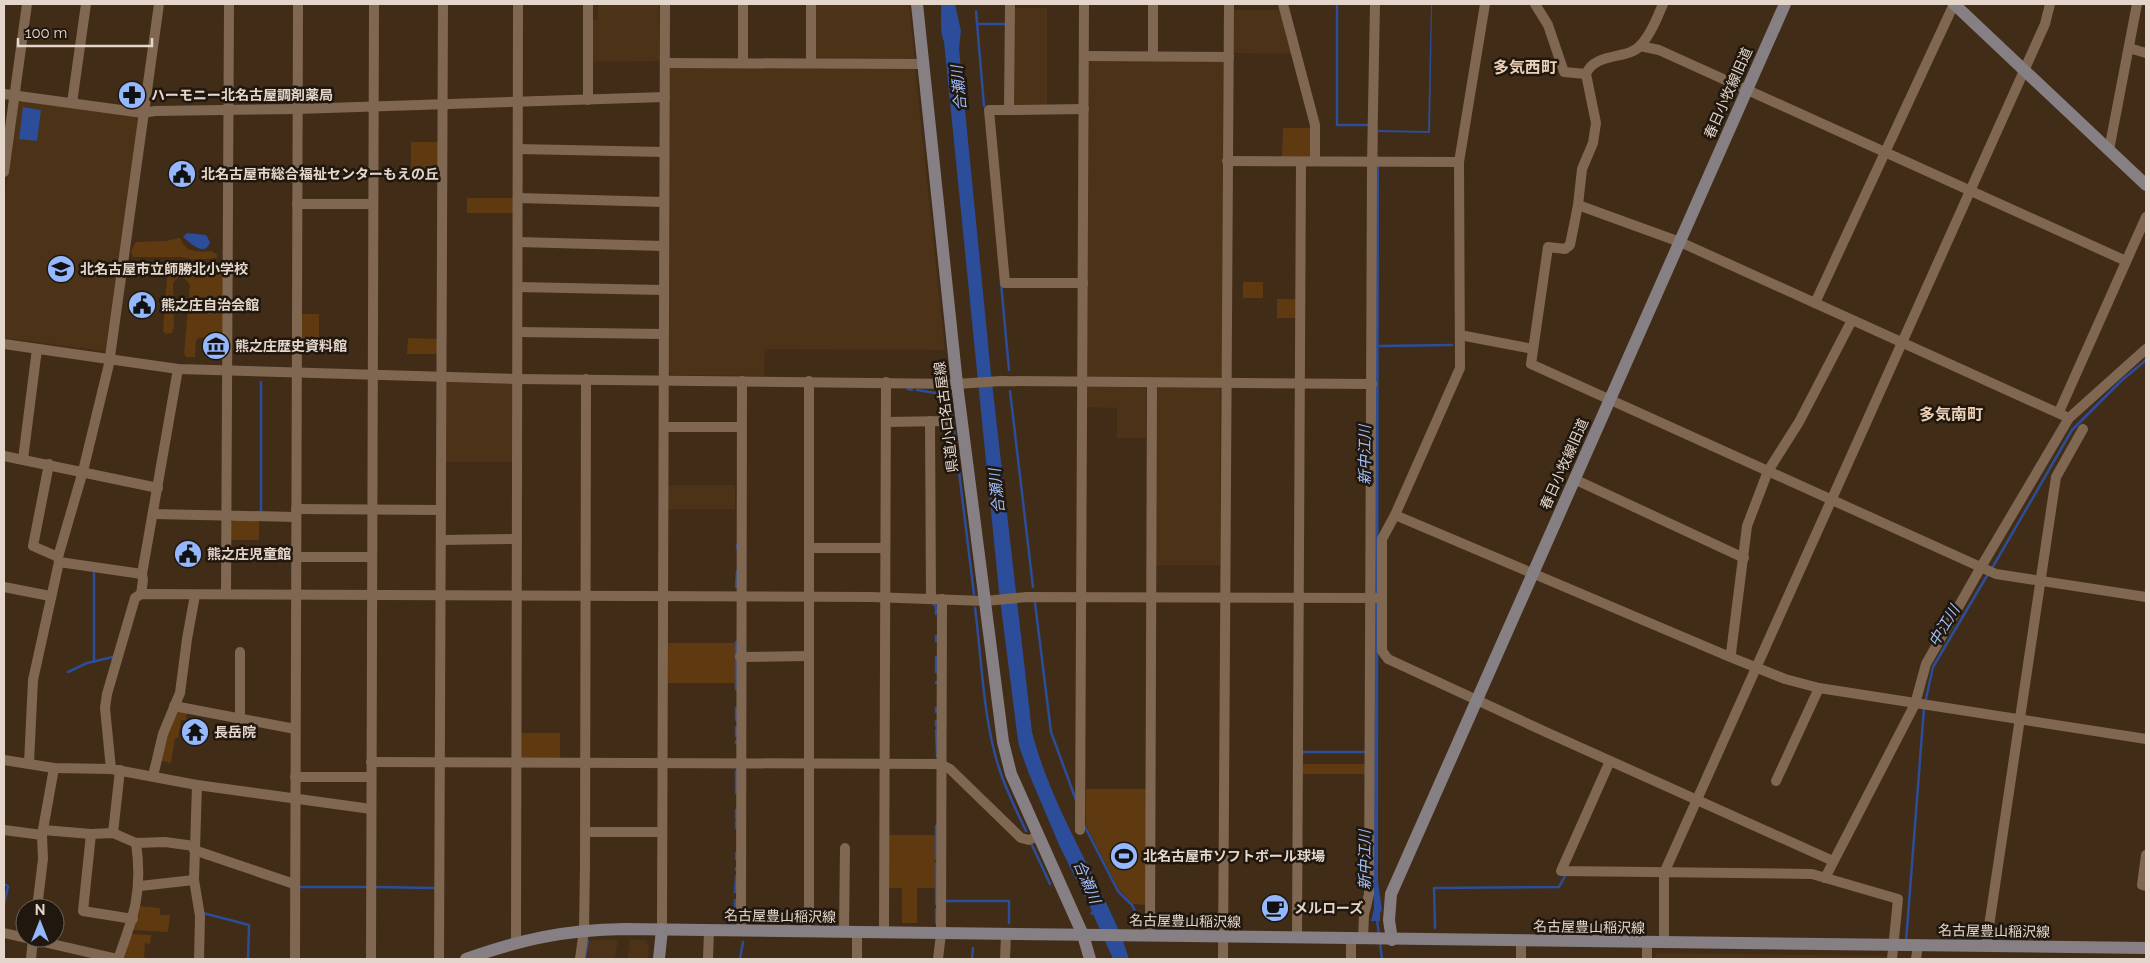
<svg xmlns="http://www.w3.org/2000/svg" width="2150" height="963" viewBox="0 0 2150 963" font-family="Raleway,'Noto Sans JP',sans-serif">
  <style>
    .built { fill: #4c3217 }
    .green { fill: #5f3a10 }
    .water { fill: #2c4d99 }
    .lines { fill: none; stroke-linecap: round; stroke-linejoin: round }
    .stream { stroke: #2c4d99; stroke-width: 2.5 }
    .street { stroke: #7f6751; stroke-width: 10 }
    .secondary { stroke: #867f83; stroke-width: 12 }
    .labels { text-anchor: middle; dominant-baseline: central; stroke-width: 5; stroke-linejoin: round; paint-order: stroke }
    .street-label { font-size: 14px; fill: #e4d6ca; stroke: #20170e }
    .poi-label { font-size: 14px; font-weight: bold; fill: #e4d6ca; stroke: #20170e; text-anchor: start }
    .water-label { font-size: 15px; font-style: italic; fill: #a0bffd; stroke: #20170e }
    .quarter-label { font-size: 16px; font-weight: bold; fill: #ecd0b7; stroke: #20170e }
  </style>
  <rect width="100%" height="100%" fill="#412c17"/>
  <!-- built -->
  <g class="built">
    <path d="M598,4H659L660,61L593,62V20H598Z"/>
    <path d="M816,4H909L915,61H820L816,56Z"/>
    <path d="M1014,8H1047V105H1015L1013,103Z"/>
    <path d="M1234,10H1281L1293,54L1234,53Z"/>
    <path d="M1090,58L1223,62L1222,375L1219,378H1090L1086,374L1087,62Z"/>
    <path d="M672,66L915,67L945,350L765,349L764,376L672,375L668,373L669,70Z"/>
    <path d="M22,100L137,117L140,120L108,349L104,351L4,338V200L18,102Z"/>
    <path d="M448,382H511L513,384V462H445V384Z"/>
    <path d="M1089,386H1143L1146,390V438H1117V408L1086,407V390Z"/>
    <path d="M1159,387H1218L1220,389V565H1156V390Z"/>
    <rect x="668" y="485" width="67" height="24"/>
    <path d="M630,939L645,940L649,945L648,959H627Z"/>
    <path d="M589,940H618L615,959H587Z"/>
    <path d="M1657,953L1890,956V959H1653Z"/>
  </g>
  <!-- green -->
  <g class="green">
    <path d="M1283,128H1311V155L1309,157H1282Z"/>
    <rect x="411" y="142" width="28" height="33"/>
    <rect x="467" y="198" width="48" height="15"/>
    <path d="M180,238C182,240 182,243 184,245C189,253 204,252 212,251L217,255V258L197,260L180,257H133L131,251L136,242L166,241Z"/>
    <path d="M168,264L221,265L225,268L224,333L222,336L198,338L196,341L195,357H186L184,353L190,286C186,278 180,273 173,283L174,327L172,333L166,334L163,331Z"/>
    <rect x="1243" y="282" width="20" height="16"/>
    <rect x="1277" y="299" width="19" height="19"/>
    <rect x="302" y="314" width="17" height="28"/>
    <path d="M408,338L439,339L438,354H407Z"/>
    <path d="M235,519L259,520V540H231V523Z"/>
    <path d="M668,643H735L736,683H668Z"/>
    <path d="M175,709L187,711L186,720H181L178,738H175L171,763L158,760Z"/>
    <path d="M520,733H560V759H522L520,756Z"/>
    <rect x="1303" y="764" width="65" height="10"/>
    <path d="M1086,789H1146L1147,905L1133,904L1118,888L1086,825Z"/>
    <path d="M888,835H935V888H917V923H902V888H888Z"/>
    <path d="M138,906L160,908V915H170L168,932L132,930Z"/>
    <path d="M130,934L151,935L150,944L145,943L144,959H121Z"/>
  </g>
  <!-- water -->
  <g class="water">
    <path d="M941,4H955L961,31L959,49L991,374L1032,732C1045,783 1071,832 1094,878C1107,905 1121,931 1129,959H1113L1093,914L1091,915L1090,913L1092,911L1060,847L1029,774L1019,746L1017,733L999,591L944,42C939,29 942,17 941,4Z"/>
    <path d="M1431,4H1432L1430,133L1378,132V155L1379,158L1378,882L1382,910L1380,913V921H1371L1374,909L1375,130L1428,131Z"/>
    <path d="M23,107L41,110L37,141L19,139Z"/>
    <path d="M187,233L206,235L210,242C205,258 190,243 183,237Z"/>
  </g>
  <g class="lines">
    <!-- stream -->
    <g class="stream">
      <path d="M1337,4V125H1368"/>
      <path d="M976,11L984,106"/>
      <path d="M977,24H1005"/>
      <path d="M1001,283L1009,370"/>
      <path d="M1380,346L1452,345"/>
      <path d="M908,389L912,390"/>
      <path d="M917,390L947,395L953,423L974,594"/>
      <path d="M1010,391L1033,587"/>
      <path d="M261,514V382"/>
      <path d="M737,545V548"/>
      <path d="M1991,570L2072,430L2121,381L2146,360"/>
      <path d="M94,571V662"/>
      <path d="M736,587L737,571"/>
      <path d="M932,602L936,607V614"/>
      <path d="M1035,603L1051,732L1076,800"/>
      <path d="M975,608C982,661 983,721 1000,771C1007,792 1017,812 1026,831"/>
      <path d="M936,636V641"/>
      <path d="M936,657V672"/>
      <path d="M68,672L87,663L113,657"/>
      <path d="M736,680V642"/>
      <path d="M936,682V683"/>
      <path d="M736,683V689"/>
      <path d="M1925,703L1933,667L1988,574"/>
      <path d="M736,708V720"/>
      <path d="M936,708V712"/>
      <path d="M936,721V726"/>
      <path d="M736,727V736"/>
      <path d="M936,730L937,756"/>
      <path d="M736,741V743"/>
      <path d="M1302,755V752H1365"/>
      <path d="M736,793V771"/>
      <path d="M736,810V819"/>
      <path d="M736,822V828"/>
      <path d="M1084,825L1118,891L1132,905L1140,921"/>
      <path d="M1032,845L1050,884"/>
      <path d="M736,853V859"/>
      <path d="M936,859V826"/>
      <path d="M736,868V870"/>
      <path d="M4,884L8,886L4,904"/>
      <path d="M298,887H366"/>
      <path d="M374,887L434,888"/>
      <path d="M735,892L736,876"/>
      <path d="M735,900V921"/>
      <path d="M945,901H1009V923"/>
      <path d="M936,904V863"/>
      <path d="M203,913L249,925L248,959"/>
      <path d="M1377,919L1379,935"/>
      <path d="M936,923V909"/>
      <path d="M1435,928L1434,888L1559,887L1565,876"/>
      <path d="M1906,942L1924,708"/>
      <path d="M1380,943L1382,959"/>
      <path d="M585,957L588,941"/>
      <path d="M740,959L743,942"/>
      <path d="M972,959L973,948"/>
    </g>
    <!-- street -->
    <g class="street">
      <path d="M743,4V63"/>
      <path d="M1010,4L1009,110L1084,109"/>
      <path d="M1153,4V56"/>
      <path d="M1283,4L1315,125V161"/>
      <path d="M1485,4L1459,162L1460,368L1395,515L1730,657L1785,679L1819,688L2146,739"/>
      <path d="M1535,4L1548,25L1564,72L1586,74"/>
      <path d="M1663,4C1657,18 1651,34 1640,46C1627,60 1595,52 1586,74L1596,123L1593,143L1582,169L1578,205L1570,245L1565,249L1548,247L1531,364L1996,574L2146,597"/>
      <path d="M1640,46L1659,50L2126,261"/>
      <path d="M2129,48L2146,53"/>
      <path d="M1084,56L1229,57"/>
      <path d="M665,63L924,64"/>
      <path d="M811,63V4"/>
      <path d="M4,94L143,113L155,111L297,109L665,97"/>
      <path d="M588,100V4"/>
      <path d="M72,103L86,4"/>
      <path d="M1009,110H989L1005,283H1083"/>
      <path d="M518,149L664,152"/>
      <path d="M2109,150L2137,4"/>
      <path d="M1227,161L1459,162"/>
      <path d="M4,172L27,4"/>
      <path d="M518,198L664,202"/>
      <path d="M297,204H373"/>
      <path d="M1578,205L1680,242L2069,418"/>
      <path d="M518,242L664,246"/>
      <path d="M518,287L663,290"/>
      <path d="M1815,303L1954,4"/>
      <path d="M518,332L663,334"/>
      <path d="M1460,335L1533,349"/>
      <path d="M4,344L178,369L517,379L957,384L1001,381L1372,384"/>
      <path d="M2059,412L2146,217"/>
      <path d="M930,421L931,598"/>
      <path d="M886,422L948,421"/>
      <path d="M664,427H741"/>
      <path d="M4,456L158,488"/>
      <path d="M23,459L37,349"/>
      <path d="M49,464L33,546L58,557"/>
      <path d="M1574,479L1744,558"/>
      <path d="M296,509L441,510"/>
      <path d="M153,514L296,517"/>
      <path d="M1395,515L1382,539V651L1388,659L1548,733L1833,861"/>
      <path d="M441,540L517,539"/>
      <path d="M809,548H885"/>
      <path d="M296,557H372"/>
      <path d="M59,562L142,574"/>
      <path d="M4,587L50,596"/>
      <path d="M141,594L143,580L142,574L178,369"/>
      <path d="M226,594L229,4"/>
      <path d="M240,652V718"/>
      <path d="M1731,653L1747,526L1768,471L1799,422L1852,320"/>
      <path d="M740,657L809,656"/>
      <path d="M174,706L295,729"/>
      <path d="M4,760L54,768L111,769L197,785L371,809"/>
      <path d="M1610,761L1561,871L1812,874L1898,899L1892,959"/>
      <path d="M371,762L940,764L950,769L1021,838L1029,840L1038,836"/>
      <path d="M29,763L33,680L59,562L58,557L83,471L109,364L159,4"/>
      <path d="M111,769L105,708L107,694L135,598L141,594L871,597L985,601L1027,597L1382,598"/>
      <path d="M153,776L163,734L180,693L187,639L195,595"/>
      <path d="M295,777H371"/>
      <path d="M1776,781L1819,688"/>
      <path d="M197,785L194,880L200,916L199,959"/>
      <path d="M4,830L42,835"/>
      <path d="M43,830L91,834L113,833L136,843C143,891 134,916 118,959"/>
      <path d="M1080,830L1084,4"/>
      <path d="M585,832H662"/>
      <path d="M113,833L120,770"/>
      <path d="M91,834L83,911L133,919"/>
      <path d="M136,843L165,842L194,846"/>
      <path d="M194,850L294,884"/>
      <path d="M2146,855L2142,885L2146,886"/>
      <path d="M1825,878L1915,704L1926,664L1981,567L2069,418L2146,349"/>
      <path d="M140,886L194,880"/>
      <path d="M37,908L43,859L42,835L54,768"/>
      <path d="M662,929L665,4"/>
      <path d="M741,930L742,381"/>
      <path d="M809,932V381"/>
      <path d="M844,932L845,848"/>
      <path d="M4,933L118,959"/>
      <path d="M884,933L886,382"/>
      <path d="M1150,935L1152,383"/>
      <path d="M1297,938L1301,162"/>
      <path d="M1351,939V959"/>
      <path d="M1363,939L1364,915L1369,894L1372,162L1375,4"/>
      <path d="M516,943L518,4"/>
      <path d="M1664,943V873L2045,24L2050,4"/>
      <path d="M1986,946L2056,477L2083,429"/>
      <path d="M31,959L33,938"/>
      <path d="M295,959L298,4"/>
      <path d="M371,959L374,4"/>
      <path d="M439,959L443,4"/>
      <path d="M580,959L584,930L585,866L586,379"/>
      <path d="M708,959L709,930"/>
      <path d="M857,959V932"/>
      <path d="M938,959L941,934L942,599"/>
      <path d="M1005,959L1006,934"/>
      <path d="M1223,959L1229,4"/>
      <path d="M1521,959V941"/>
      <path d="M1647,959V943"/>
      <path d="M1916,959L1918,945"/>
    </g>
    <!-- secondary -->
    <g class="secondary">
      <path d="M917,4L957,384L1003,742L1011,774L1083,935L1090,959"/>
      <path d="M1954,4L2146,185"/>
      <path d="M1392,940L1389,920L1391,894L1785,4"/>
      <path d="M466,959C523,939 564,930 625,929L2146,948"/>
      <path d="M659,959L662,929"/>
    </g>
  </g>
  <!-- icons -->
  <defs>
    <symbol id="pharmacy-disc" viewBox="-11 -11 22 22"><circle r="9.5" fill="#94b7fd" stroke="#20170e"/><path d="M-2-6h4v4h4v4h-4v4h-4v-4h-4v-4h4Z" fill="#111"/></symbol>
    <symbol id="civic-disc" viewBox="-11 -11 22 22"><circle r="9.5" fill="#94b7fd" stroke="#20170e"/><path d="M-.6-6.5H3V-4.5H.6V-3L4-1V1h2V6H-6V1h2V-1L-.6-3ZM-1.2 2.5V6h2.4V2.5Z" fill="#111"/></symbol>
    <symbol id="school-disc" viewBox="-11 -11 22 22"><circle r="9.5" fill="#94b7fd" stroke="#20170e"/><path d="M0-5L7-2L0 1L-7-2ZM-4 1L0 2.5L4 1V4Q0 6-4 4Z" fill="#111"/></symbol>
    <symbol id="museum-disc" viewBox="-11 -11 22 22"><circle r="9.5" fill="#94b7fd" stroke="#20170e"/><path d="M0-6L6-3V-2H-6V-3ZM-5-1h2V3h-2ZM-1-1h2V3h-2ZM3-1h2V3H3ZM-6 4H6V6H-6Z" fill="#111"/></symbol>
    <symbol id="temple-disc" viewBox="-11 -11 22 22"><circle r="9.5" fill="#94b7fd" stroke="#20170e"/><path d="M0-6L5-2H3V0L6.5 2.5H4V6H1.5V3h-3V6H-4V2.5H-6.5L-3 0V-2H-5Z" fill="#111"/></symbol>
    <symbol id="stadium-disc" viewBox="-11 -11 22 22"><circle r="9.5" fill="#94b7fd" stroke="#20170e"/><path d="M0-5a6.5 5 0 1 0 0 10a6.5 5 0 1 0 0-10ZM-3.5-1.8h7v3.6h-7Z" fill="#111"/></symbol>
    <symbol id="cafe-disc" viewBox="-11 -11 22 22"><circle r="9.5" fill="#94b7fd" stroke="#20170e"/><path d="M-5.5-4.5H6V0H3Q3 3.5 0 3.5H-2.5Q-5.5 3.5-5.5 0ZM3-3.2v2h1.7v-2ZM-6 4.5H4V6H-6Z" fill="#111"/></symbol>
  </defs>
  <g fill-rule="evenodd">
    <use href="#pharmacy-disc" x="116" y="79" width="32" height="32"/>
    <use href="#civic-disc" x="166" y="158" width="32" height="32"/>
    <use href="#school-disc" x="45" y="253" width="32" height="32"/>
    <use href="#civic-disc" x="126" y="289" width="32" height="32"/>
    <use href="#museum-disc" x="200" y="330" width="32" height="32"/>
    <use href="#civic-disc" x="172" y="538" width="32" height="32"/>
    <use href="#temple-disc" x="179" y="716" width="32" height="32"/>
    <use href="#stadium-disc" x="1108" y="840" width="32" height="32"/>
    <use href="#cafe-disc" x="1259" y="892" width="32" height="32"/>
  </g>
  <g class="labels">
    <!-- street labels -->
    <g class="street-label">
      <text transform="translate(1728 93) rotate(-66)">春日小牧線旧道</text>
      <text transform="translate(946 417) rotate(-97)">県道小口名古屋線</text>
      <text transform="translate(1564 464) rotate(-66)">春日小牧線旧道</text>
      <text transform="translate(780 916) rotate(1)">名古屋豊山稲沢線</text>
      <text transform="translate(1185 921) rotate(1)">名古屋豊山稲沢線</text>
      <text transform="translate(1589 927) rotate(1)">名古屋豊山稲沢線</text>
      <text transform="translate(1994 931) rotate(1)">名古屋豊山稲沢線</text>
    </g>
    <!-- poi labels -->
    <g class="poi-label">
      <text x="151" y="95">ハーモニー北名古屋調剤薬局</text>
      <text x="201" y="174">北名古屋市総合福祉センターもえの丘</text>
      <text x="80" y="269">北名古屋市立師勝北小学校</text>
      <text x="161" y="305">熊之庄自治会館</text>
      <text x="235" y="346">熊之庄歴史資料館</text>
      <text x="207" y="554">熊之庄児童館</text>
      <text x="214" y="732">長岳院</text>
      <text x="1143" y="856">北名古屋市ソフトボール球場</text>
      <text x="1294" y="908">メルローズ</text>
    </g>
    <!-- water labels -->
    <g class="water-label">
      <text transform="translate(959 88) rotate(-95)">合瀬川</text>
      <text transform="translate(1365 455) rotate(-90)">新中江川</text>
      <text transform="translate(997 491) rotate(-96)">合瀬川</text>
      <text transform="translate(1944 626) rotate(-59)">中江川</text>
      <text transform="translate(1365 860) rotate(-90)">新中江川</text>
      <text transform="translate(1087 882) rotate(67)">合瀬川</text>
    </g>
    <!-- quarter labels -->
    <g class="quarter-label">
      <text x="1525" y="67">多気西町</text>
      <text x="1951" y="414">多気南町</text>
    </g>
  </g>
  <!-- border -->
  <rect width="2150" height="963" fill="none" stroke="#e4d6ca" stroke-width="10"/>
  <!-- north arrow -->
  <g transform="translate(40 923)"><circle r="24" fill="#20170e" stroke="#6e6359"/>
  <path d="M0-4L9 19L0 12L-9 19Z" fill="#94b7fd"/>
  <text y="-8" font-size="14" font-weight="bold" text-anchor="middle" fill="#e4d6ca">N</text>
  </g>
  <!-- scale -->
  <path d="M18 38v8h134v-8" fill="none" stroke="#e4d6ca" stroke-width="2.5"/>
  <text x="25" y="38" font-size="15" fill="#e4d6ca" stroke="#20170e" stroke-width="4" paint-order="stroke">100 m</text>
</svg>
